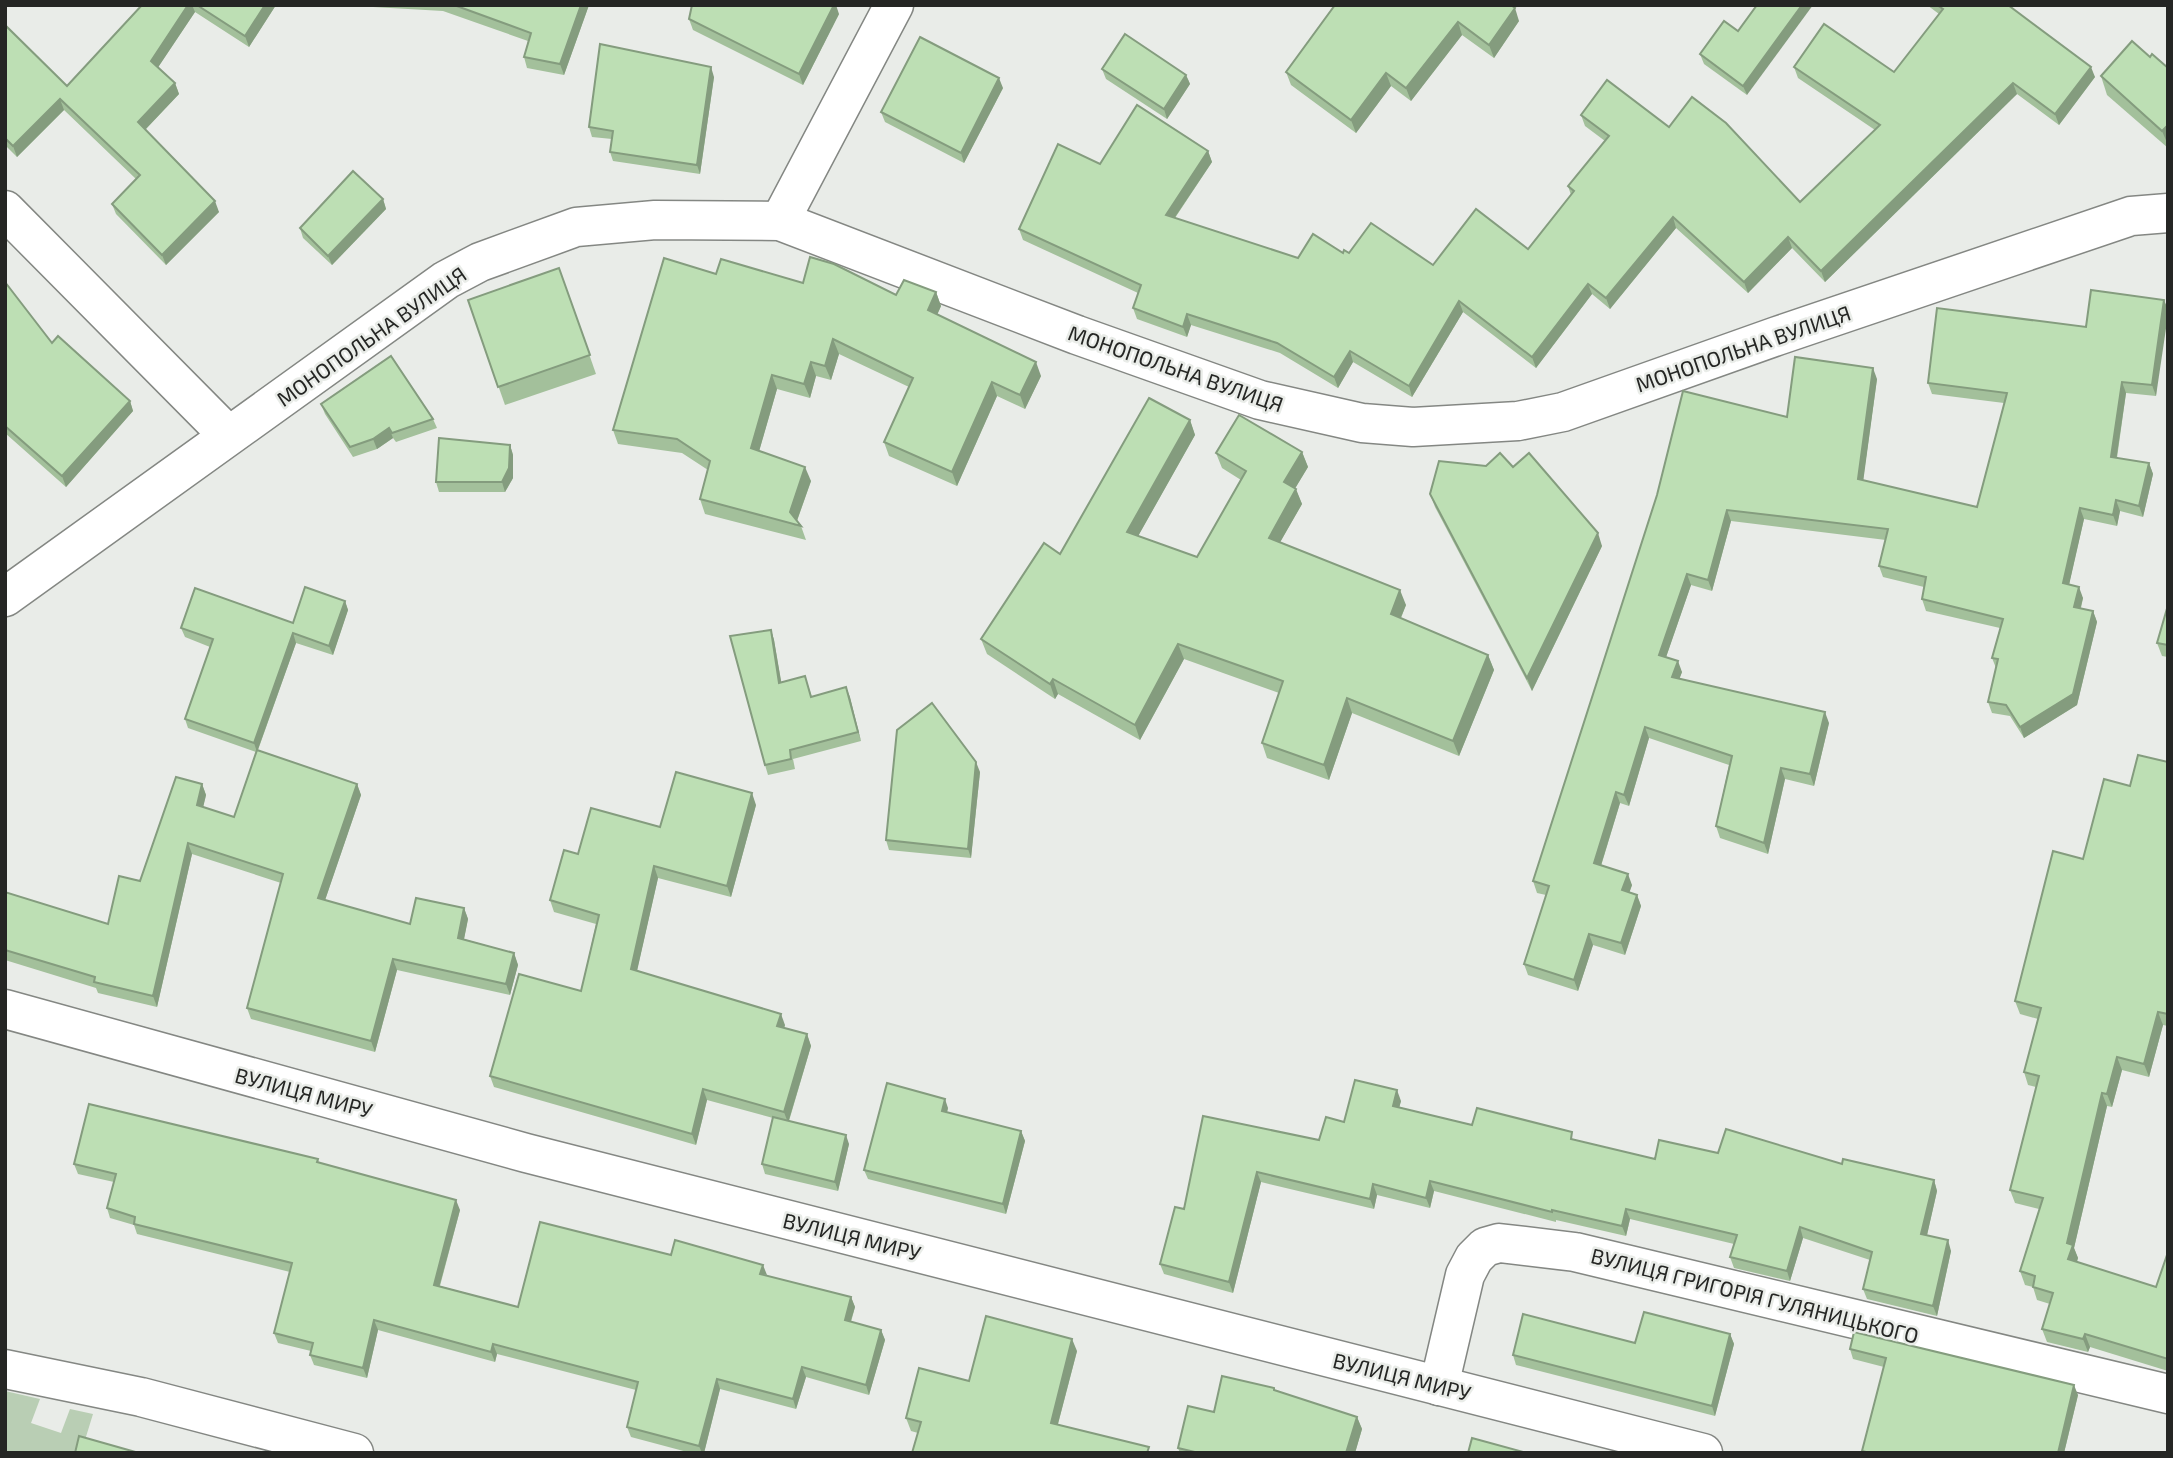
<svg xmlns="http://www.w3.org/2000/svg" width="2173" height="1458" viewBox="0 0 2173 1458" font-family="'Exo 2',sans-serif">
  <style>
    .green { fill: #b9ceb4 }
    .lines { fill: none; stroke-linecap: round; stroke-linejoin: round }
    .street-casing { stroke: #848783; stroke-width: 41 }
    .street { stroke: #fff; stroke-width: 38 }
    .wall { fill: #a3c09b }
    .shaded-wall { fill: #849c7e }
    .building { fill: #bddfb4; stroke: #849c7e; stroke-width: 2 }
    .labels { text-anchor: middle; dominant-baseline: central; stroke-width: 5; stroke-linejoin: round; paint-order: stroke }
    .street-label { font-size: 21px; fill: #252624; stroke: #e9ece8 }
  </style>
  <rect width="100%" height="100%" fill="#e9ece8"/>
  <!-- green -->
  <path class="green" d="M5,1391L40,1399L31,1423L61,1433L70,1409L93,1414L81,1453H5Z"/>
  <g class="lines">
    <defs>
      <g id="street">
        <path d="M5,210L228,435"/>
        <path d="M780,221L894,5"/>
        <path d="M5,597L446,280L480,262L576,227L655,220L780,221L1077,335L1260,400L1362,423L1413,427L1518,421L1563,412L1777,336L2131,216L2168,213"/>
        <path d="M5,1009L526,1153L1703,1453"/>
        <path d="M5,1369L141,1397L354,1453"/>
        <path d="M1439,1386L1465,1275L1474,1258L1485,1247L1499,1243L1575,1252L2168,1394"/>
      </g>
    </defs>
    <!-- street casing -->
    <use href="#street" class="street-casing"/>
    <!-- street -->
    <use href="#street" class="street"/>
  </g>
  <!-- wall -->
  <g class="wall">
    <path d="M142,5H276L249,47L195,12L158,67L175,83L179,94L145,130L219,212L166,265L116,214L112,204L136,179L64,110L17,157L5,145V25L67,86Z"/>
    <path d="M373,5H589L564,75L527,68L524,57L528,41L497,30L443,11L373,7Z"/>
    <path d="M1335,5L1519,21L1494,58L1462,35L1411,101L1391,86L1356,133L1291,85L1286,72Z"/>
    <path d="M1927,5H2008L2095,77L2059,125L2017,94L1825,282L1792,248L1748,293L1676,228L1610,309L1592,294L1536,368L1463,312L1412,397L1353,362L1338,388L1280,353L1191,325L1187,337L1137,319L1133,308L1138,293L1023,240L1019,229L1100,164L1208,151L1212,162L1175,218L1298,258L1349,253L1433,265L1528,249L1571,195L1568,186L1605,141L1585,126L1581,115L1669,127L1800,202L1875,130L1798,78L1794,67L1894,72L1939,14Z"/>
    <path d="M839,14L803,85L693,30L689,19Z"/>
    <path d="M1738,31L1747,95L1704,64L1700,54Z"/>
    <path d="M2150,57L2168,68V148L2107,95L2101,76Z"/>
    <path d="M1102,69L1186,75L1190,84L1167,119L1106,79Z"/>
    <path d="M714,77L700,174L613,161L610,152L612,139L592,137L589,127Z"/>
    <path d="M1003,88L964,163L885,122L881,112Z"/>
    <path d="M383,199L386,209L332,265L303,238L300,228Z"/>
    <path d="M559,268L596,374L505,405L468,300Z"/>
    <path d="M716,274L803,283L896,295L936,292L941,306L937,315L1041,376L1025,409L997,396L957,486L889,456L884,442L909,387L839,354L831,380L816,376L810,398L777,389L759,451L811,481L797,521L801,526L806,540L705,514L700,499L708,470L682,453L618,444L613,430Z"/>
    <path d="M5,282L52,343L130,401L133,411L66,487L5,433Z"/>
    <path d="M2164,300L2156,396L2126,393L2117,458L2149,463L2153,474L2143,517L2120,511L2117,526L2084,519L2069,584L2083,598L2081,608L2093,611L2097,622L2077,705L2024,738L2010,716L1992,713L1988,702L1996,668L1992,658L2000,628L1926,611L1922,599L1924,587L1883,577L1879,566L1886,540L1731,521L1712,591L1691,585L1666,657L1682,672L1679,679L1829,723L1814,786L1785,779L1768,854L1720,838L1716,826L1729,765L1649,738L1629,806L1620,803L1601,866L1632,885L1629,893L1637,895L1641,906L1625,955L1593,945L1578,991L1528,975L1524,964L1546,895L1537,893L1533,881L1657,495L1787,417L1877,379L1863,480L1977,507L2004,403L1932,394L1928,383Z"/>
    <path d="M321,404L433,419L437,428L396,442L393,438L377,449L353,457L325,414Z"/>
    <path d="M1190,420L1195,435L1138,536L1197,557L1241,480L1222,468L1216,453L1302,452L1308,467L1295,488L1302,504L1280,542L1406,605L1401,618L1488,655L1494,670L1459,756L1352,713L1329,780L1267,758L1262,743L1279,693L1184,659L1140,740L1058,694L1055,699L987,654L981,639L1060,554Z"/>
    <path d="M510,445L513,455V478L505,492H439L436,482Z"/>
    <path d="M1513,467L1602,546L1532,691L1435,507L1430,494Z"/>
    <path d="M345,601L348,610L333,655L296,643L258,750L357,784L361,795L325,900L410,924L464,908L468,919L464,939L514,953L518,965L510,995L397,970L375,1052L251,1019L247,1008L281,883L192,854L157,1007L98,993L96,988L5,960V893L108,924L140,881L202,784L206,795L203,807L234,817L256,752L188,728L185,719L210,647L185,637L181,628L293,623Z"/>
    <path d="M2168,605V657L2162,656L2157,643Z"/>
    <path d="M771,630L774,640L781,682L805,676L812,697L846,687L861,741L793,759L795,769L768,775L765,765Z"/>
    <path d="M2168,762V1026L2163,1025L2149,1077L2122,1070L2112,1107L2107,1106L2074,1248L2078,1258L2077,1262L2156,1287L2168,1252V1371L2090,1347L2088,1352L2047,1342L2042,1329L2050,1304L2037,1300L2033,1287L2025,1285L2020,1271L2039,1209L2015,1203L2010,1190L2036,1087L2028,1085L2024,1072L2038,1019L2020,1014L2015,1001L2083,859L2130,786Z"/>
    <path d="M980,772L971,858L889,850L886,840Z"/>
    <path d="M756,805L731,897L658,878L637,970L785,1025L784,1028L807,1034L811,1046L789,1121L849,1144L838,1191L765,1174L762,1164L773,1118L707,1100L696,1145L494,1087L490,1076L581,991L596,924L554,912L550,900L578,854Z"/>
    <path d="M1401,1101L1399,1107L1472,1125L1575,1140L1655,1159L1718,1153L1842,1164L1934,1180L1937,1191L1927,1235L1951,1251L1937,1316L1867,1299L1863,1289L1870,1260L1803,1238L1790,1281L1734,1268L1730,1257L1734,1244L1630,1219L1626,1236L1556,1220V1222L1434,1191L1430,1208L1377,1195L1374,1209L1261,1182L1233,1293L1164,1274L1160,1264L1184,1209L1319,1140L1344,1122Z"/>
    <path d="M948,1108L947,1112L1021,1131L1025,1141L1006,1214L868,1179L864,1170Z"/>
    <path d="M318,1159L319,1163L460,1210L440,1286L518,1307L671,1255L767,1276L851,1297L855,1307L851,1322L881,1330L885,1340L869,1395L806,1377L796,1409L720,1389L704,1453H691L631,1437L627,1427L636,1390L497,1354L495,1362L378,1330L367,1378L314,1365L310,1355L311,1351L278,1343L274,1333L290,1272L137,1234L134,1225L110,1218L107,1208L114,1182L78,1174L74,1164Z"/>
    <path d="M1730,1334L1734,1344L1715,1416L1516,1365L1513,1355Z"/>
    <path d="M1850,1349L2078,1395L2064,1453H1863L1862,1451L1884,1367L1853,1359Z"/>
    <path d="M1077,1351L1058,1424L918,1433L911,1431L906,1418L969,1381Z"/>
    <path d="M1275,1390L1357,1417L1362,1429L1355,1453H1180L1178,1448L1214,1412Z"/>
  </g>
  <!-- shaded-wall -->
  <g class="shaded-wall">
    <path d="M188,5H192L195,12L155,72L151,61Z"/>
    <path d="M265,5H276L249,47L245,36Z"/>
    <path d="M581,5H589L564,75L560,64Z"/>
    <path d="M834,5H836L839,14L803,85L799,74Z"/>
    <path d="M1802,5H1813L1747,95L1743,86Z"/>
    <path d="M1515,8L1519,21L1494,58L1489,45Z"/>
    <path d="M1458,22L1462,35L1411,101L1406,88Z"/>
    <path d="M711,67L714,77L700,174L697,165Z"/>
    <path d="M2091,67L2095,77L2059,125L2055,114Z"/>
    <path d="M1386,73L1391,86L1356,133L1351,120Z"/>
    <path d="M1186,75L1190,84L1167,119L1164,109Z"/>
    <path d="M999,78L1003,88L964,163L961,153Z"/>
    <path d="M175,83L179,94L142,133L138,122Z"/>
    <path d="M2013,83L2017,94L1825,282L1821,271Z"/>
    <path d="M60,99L64,110L17,157L13,146Z"/>
    <path d="M2168,125V145L2162,131Z"/>
    <path d="M1208,151L1212,162L1169,226L1166,215Z"/>
    <path d="M383,199L386,209L332,265L328,256Z"/>
    <path d="M215,201L219,212L166,265L162,255Z"/>
    <path d="M1673,217L1676,228L1610,309L1606,298Z"/>
    <path d="M1788,237L1792,248L1748,293L1744,282Z"/>
    <path d="M1588,284L1592,294L1536,368L1532,357Z"/>
    <path d="M936,292L941,306L933,324L928,310Z"/>
    <path d="M2164,300L2168,309V315L2156,396L2152,385Z"/>
    <path d="M1459,301L1463,312L1412,397L1409,386Z"/>
    <path d="M1187,314L1191,325L1187,337L1183,327Z"/>
    <path d="M833,339L839,354L831,380L825,366Z"/>
    <path d="M1350,351L1353,362L1338,388L1334,377Z"/>
    <path d="M811,362L816,376L810,398L804,384Z"/>
    <path d="M1036,362L1041,376L1025,409L1020,395Z"/>
    <path d="M1873,368L1877,379L1862,490L1858,479Z"/>
    <path d="M772,375L777,389L756,462L751,448Z"/>
    <path d="M992,382L997,396L957,486L952,472Z"/>
    <path d="M2122,382L2126,393L2115,468L2111,457Z"/>
    <path d="M130,401L133,411L66,487L62,476Z"/>
    <path d="M1190,420L1195,435L1132,547L1127,532Z"/>
    <path d="M389,428L393,438L377,449L373,439Z"/>
    <path d="M510,445L513,455V478L505,492L502,482Z"/>
    <path d="M1302,452L1308,467L1290,497L1284,482Z"/>
    <path d="M2149,463L2153,474L2143,517L2139,506Z"/>
    <path d="M805,467L811,481L795,526L790,512Z"/>
    <path d="M1296,489L1302,504L1274,553L1269,538Z"/>
    <path d="M2116,500L2120,511L2117,526L2113,515Z"/>
    <path d="M2080,508L2084,519L2067,594L2063,583Z"/>
    <path d="M1727,510L1731,521L1712,591L1708,580Z"/>
    <path d="M1598,533L1602,546L1532,691L1527,678Z"/>
    <path d="M1687,574L1691,585L1663,666L1659,655Z"/>
    <path d="M2079,587L2083,598L2078,618L2074,607Z"/>
    <path d="M1400,590L1406,605L1396,629L1391,614Z"/>
    <path d="M345,601L348,610L333,655L329,646Z"/>
    <path d="M2093,611L2097,622L2077,705L2024,738L2020,727Z"/>
    <path d="M771,630L774,640L783,692L779,683Z"/>
    <path d="M293,633L296,643L257,752L254,743Z"/>
    <path d="M1178,644L1184,659L1140,740L1135,725Z"/>
    <path d="M1488,655L1494,670L1459,756L1453,741Z"/>
    <path d="M1678,661L1682,672L1676,688L1672,677Z"/>
    <path d="M1053,679L1058,694L1055,699L1050,684Z"/>
    <path d="M846,687L850,697L861,741L858,732Z"/>
    <path d="M1347,698L1352,713L1329,780L1324,765Z"/>
    <path d="M1825,712L1829,723L1814,786L1810,774Z"/>
    <path d="M1645,727L1649,738L1629,806L1624,795Z"/>
    <path d="M976,762L980,772L971,858L968,849Z"/>
    <path d="M1781,768L1785,779L1768,854L1764,843Z"/>
    <path d="M202,784L206,795L201,816L197,805Z"/>
    <path d="M357,784L361,795L322,909L318,898Z"/>
    <path d="M1616,792L1620,803L1598,875L1594,863Z"/>
    <path d="M752,793L756,805L731,897L727,886Z"/>
    <path d="M188,843L192,854L157,1007L153,996Z"/>
    <path d="M654,866L658,878L635,980L631,969Z"/>
    <path d="M1628,874L1632,885L1626,902L1622,890Z"/>
    <path d="M1637,895L1641,906L1625,955L1621,943Z"/>
    <path d="M464,908L468,919L462,949L458,938Z"/>
    <path d="M1589,934L1593,945L1578,991L1574,980Z"/>
    <path d="M514,953L518,965L510,995L506,984Z"/>
    <path d="M393,959L397,970L375,1052L371,1041Z"/>
    <path d="M2158,1012L2163,1025L2149,1077L2144,1064Z"/>
    <path d="M781,1014L785,1025L781,1037L777,1026Z"/>
    <path d="M807,1034L811,1046L788,1123L784,1112Z"/>
    <path d="M2117,1057L2122,1070L2112,1107L2107,1094Z"/>
    <path d="M703,1089L707,1100L696,1145L692,1134Z"/>
    <path d="M1397,1090L1401,1101L1397,1116L1393,1106Z"/>
    <path d="M2102,1093L2107,1106L2074,1248L2078,1258L2073,1272L2068,1259L2067,1243Z"/>
    <path d="M945,1099L948,1108L945,1120L942,1111Z"/>
    <path d="M1021,1131L1025,1141L1006,1214L1003,1204Z"/>
    <path d="M846,1135L849,1144L838,1191L835,1182Z"/>
    <path d="M1257,1172L1261,1182L1233,1293L1229,1282Z"/>
    <path d="M1934,1180L1937,1191L1925,1244L1921,1234Z"/>
    <path d="M1430,1181L1434,1191L1430,1208L1426,1198Z"/>
    <path d="M1373,1184L1377,1195L1374,1209L1370,1199Z"/>
    <path d="M456,1200L460,1210L437,1295L434,1285Z"/>
    <path d="M1626,1209L1630,1219L1626,1236L1622,1226Z"/>
    <path d="M1800,1227L1803,1238L1790,1281L1787,1271Z"/>
    <path d="M1948,1240L1951,1251L1937,1316L1933,1306Z"/>
    <path d="M763,1265L767,1275L760,1274Z"/>
    <path d="M851,1297L855,1307L848,1330L845,1320Z"/>
    <path d="M374,1320L378,1330L367,1378L363,1368Z"/>
    <path d="M881,1330L885,1340L869,1395L866,1385Z"/>
    <path d="M1730,1334L1734,1344L1715,1416L1712,1406Z"/>
    <path d="M2085,1334L2090,1347L2088,1352L2083,1339Z"/>
    <path d="M1072,1339L1077,1351L1055,1435L1051,1423Z"/>
    <path d="M493,1344L497,1354L495,1362L491,1352Z"/>
    <path d="M802,1367L806,1377L796,1409L793,1399Z"/>
    <path d="M717,1379L720,1389L704,1453H702L699,1446Z"/>
    <path d="M2074,1385L2078,1395L2064,1453H2058Z"/>
    <path d="M1357,1417L1362,1429L1355,1453H1346Z"/>
  </g>
  <!-- building -->
  <g class="building">
    <path d="M142,5H188L151,61L175,83L138,122L215,201L162,255L112,204L140,175L60,99L13,146L5,138V25L67,86Z"/>
    <path d="M197,5H265L245,36Z"/>
    <path d="M454,5H581L560,64L524,57L531,33Z"/>
    <path d="M692,5H834L799,74L689,19Z"/>
    <path d="M1335,5H1511L1515,8L1489,45L1458,22L1406,88L1386,73L1351,120L1286,72Z"/>
    <path d="M1757,5H1802L1743,86L1700,54L1724,21L1738,31Z"/>
    <path d="M1937,5H2008L2091,67L2055,114L2013,83L1821,271L1788,237L1744,282L1673,217L1606,298L1588,284L1532,357L1459,301L1409,386L1350,351L1334,377L1277,343L1187,314L1183,327L1133,308L1141,285L1019,229L1058,144L1100,164L1137,105L1208,151L1166,215L1298,258L1313,234L1343,253L1344,250L1349,253L1371,223L1433,265L1476,209L1528,249L1574,191L1568,186L1609,136L1581,115L1607,80L1669,127L1692,97L1726,123L1800,202L1880,125L1794,67L1824,24L1894,72L1943,9Z"/>
    <path d="M1125,34L1186,75L1164,109L1102,69Z"/>
    <path d="M920,37L999,78L961,153L881,112Z"/>
    <path d="M2132,41L2150,57L2152,54L2168,68V125L2162,131L2101,76Z"/>
    <path d="M600,44L711,67L697,165L610,152L613,131L589,127Z"/>
    <path d="M353,171L383,199L328,256L300,228Z"/>
    <path d="M810,257L834,264L896,295L904,280L936,292L928,310L1036,362L1020,395L992,382L952,472L884,442L913,378L833,339L825,366L811,362L804,384L772,375L751,448L805,467L790,512L801,526L700,499L710,461L677,439L613,430L664,258L716,274L721,259L803,283Z"/>
    <path d="M559,268L590,355L498,387L468,300Z"/>
    <path d="M5,282L52,343L58,336L130,401L62,476L5,426Z"/>
    <path d="M2091,290L2164,300L2152,385L2122,382L2111,457L2149,463L2139,506L2116,500L2113,515L2080,508L2063,583L2079,587L2074,607L2093,611L2073,694L2020,727L2006,705L1988,702L1998,659L1992,658L2003,619L1922,599L1926,577L1879,566L1888,529L1727,510L1708,580L1687,574L1659,655L1678,661L1672,677L1825,712L1810,774L1781,768L1764,843L1716,826L1732,756L1645,727L1624,795L1616,792L1594,863L1628,874L1622,890L1637,895L1621,943L1589,934L1574,980L1524,964L1549,886L1533,881L1657,495L1683,391L1787,417L1795,357L1873,368L1858,479L1977,507L2007,393L1928,383L1937,308L2086,327Z"/>
    <path d="M391,356L433,419L392,433L389,428L373,439L350,447L321,404Z"/>
    <path d="M1149,398L1190,420L1127,532L1197,557L1246,471L1216,453L1239,415L1302,452L1284,482L1296,489L1269,538L1400,590L1391,614L1488,655L1453,741L1347,698L1324,765L1262,743L1283,681L1178,644L1135,725L1053,679L1050,684L981,639L1044,543L1060,554Z"/>
    <path d="M439,438L510,445L509,468L502,482H436Z"/>
    <path d="M1500,453L1513,467L1529,453L1598,533L1527,678L1430,494L1439,461L1486,466Z"/>
    <path d="M305,587L345,601L329,646L293,633L254,743L185,719L213,639L181,628L195,588L293,623Z"/>
    <path d="M2168,605V645L2157,643Z"/>
    <path d="M771,630L779,683L805,676L811,697L846,687L858,732L790,750L791,759L765,765L730,636Z"/>
    <path d="M932,703L976,762L968,849L886,840L897,730Z"/>
    <path d="M257,750L357,784L318,898L410,924L416,898L464,908L458,938L514,953L506,984L393,959L371,1041L247,1008L283,874L188,843L153,996L94,982L95,977L5,950V892L108,924L119,876L140,881L176,777L202,784L197,805L234,817Z"/>
    <path d="M2138,755L2168,762V1014L2158,1012L2144,1064L2117,1057L2107,1094L2102,1093L2067,1243L2073,1245L2068,1259L2156,1287L2168,1252V1359L2085,1334L2083,1339L2042,1329L2053,1293L2033,1287L2035,1276L2020,1271L2043,1198L2010,1190L2039,1076L2024,1072L2041,1008L2015,1001L2053,851L2083,859L2104,779L2130,786Z"/>
    <path d="M676,772L752,793L727,886L654,866L631,969L781,1014L777,1026L807,1034L784,1112L703,1089L692,1134L490,1076L519,974L581,991L599,915L550,900L564,850L578,854L591,808L660,827Z"/>
    <path d="M1355,1080L1397,1090L1393,1106L1472,1125L1477,1108L1572,1132L1571,1139L1655,1159L1659,1140L1718,1153L1726,1129L1842,1164L1843,1159L1934,1180L1921,1234L1948,1240L1933,1306L1863,1289L1872,1252L1800,1227L1787,1271L1730,1257L1737,1235L1626,1209L1622,1226L1552,1210V1212L1430,1181L1426,1198L1373,1184L1370,1199L1257,1172L1229,1282L1160,1264L1175,1207L1184,1209L1203,1116L1319,1140L1326,1117L1344,1122Z"/>
    <path d="M887,1083L945,1099L942,1111L1021,1131L1003,1204L864,1170Z"/>
    <path d="M89,1104L318,1159L317,1162L456,1200L434,1285L518,1307L540,1222L671,1255L675,1240L763,1265L760,1274L851,1297L845,1320L881,1330L866,1385L802,1367L793,1399L717,1379L699,1446L627,1427L638,1382L493,1344L491,1352L374,1320L363,1368L310,1355L313,1343L274,1333L292,1263L134,1224L135,1217L107,1208L116,1174L74,1164Z"/>
    <path d="M773,1117L846,1135L835,1182L762,1164Z"/>
    <path d="M1644,1312L1730,1334L1712,1406L1513,1355L1523,1314L1635,1343Z"/>
    <path d="M986,1316L1072,1339L1051,1423L1149,1447L1147,1453H912L921,1422L906,1418L919,1368L969,1381Z"/>
    <path d="M1854,1332L2074,1385L2058,1453H1870L1862,1451L1886,1358L1850,1349Z"/>
    <path d="M1222,1376L1274,1388V1390L1357,1417L1346,1453H1199L1178,1448L1188,1406L1214,1412Z"/>
    <path d="M79,1436L139,1453H75Z"/>
    <path d="M1472,1438L1527,1453H1468Z"/>
  </g>
  <g class="labels">
    <!-- street labels -->
    <g class="street-label">
      <text transform="translate(371 336) rotate(-35)">МОНОПОЛЬНА ВУЛИЦЯ</text>
      <text transform="translate(1743 348) rotate(-19)">МОНОПОЛЬНА ВУЛИЦЯ</text>
      <text transform="translate(1176 368) rotate(19)">МОНОПОЛЬНА ВУЛИЦЯ</text>
      <text transform="translate(304 1092) rotate(15)">ВУЛИЦЯ МИРУ</text>
      <text transform="translate(852 1236) rotate(14)">ВУЛИЦЯ МИРУ</text>
      <text transform="translate(1755 1295) rotate(14)">ВУЛИЦЯ ГРИГОРІЯ ГУЛЯНИЦЬКОГО</text>
      <text transform="translate(1402 1376) rotate(14)">ВУЛИЦЯ МИРУ</text>
    </g>
  </g>
  <!-- border -->
  <rect width="2173" height="1458" fill="none" stroke="#252624" stroke-width="14"/>
</svg>
